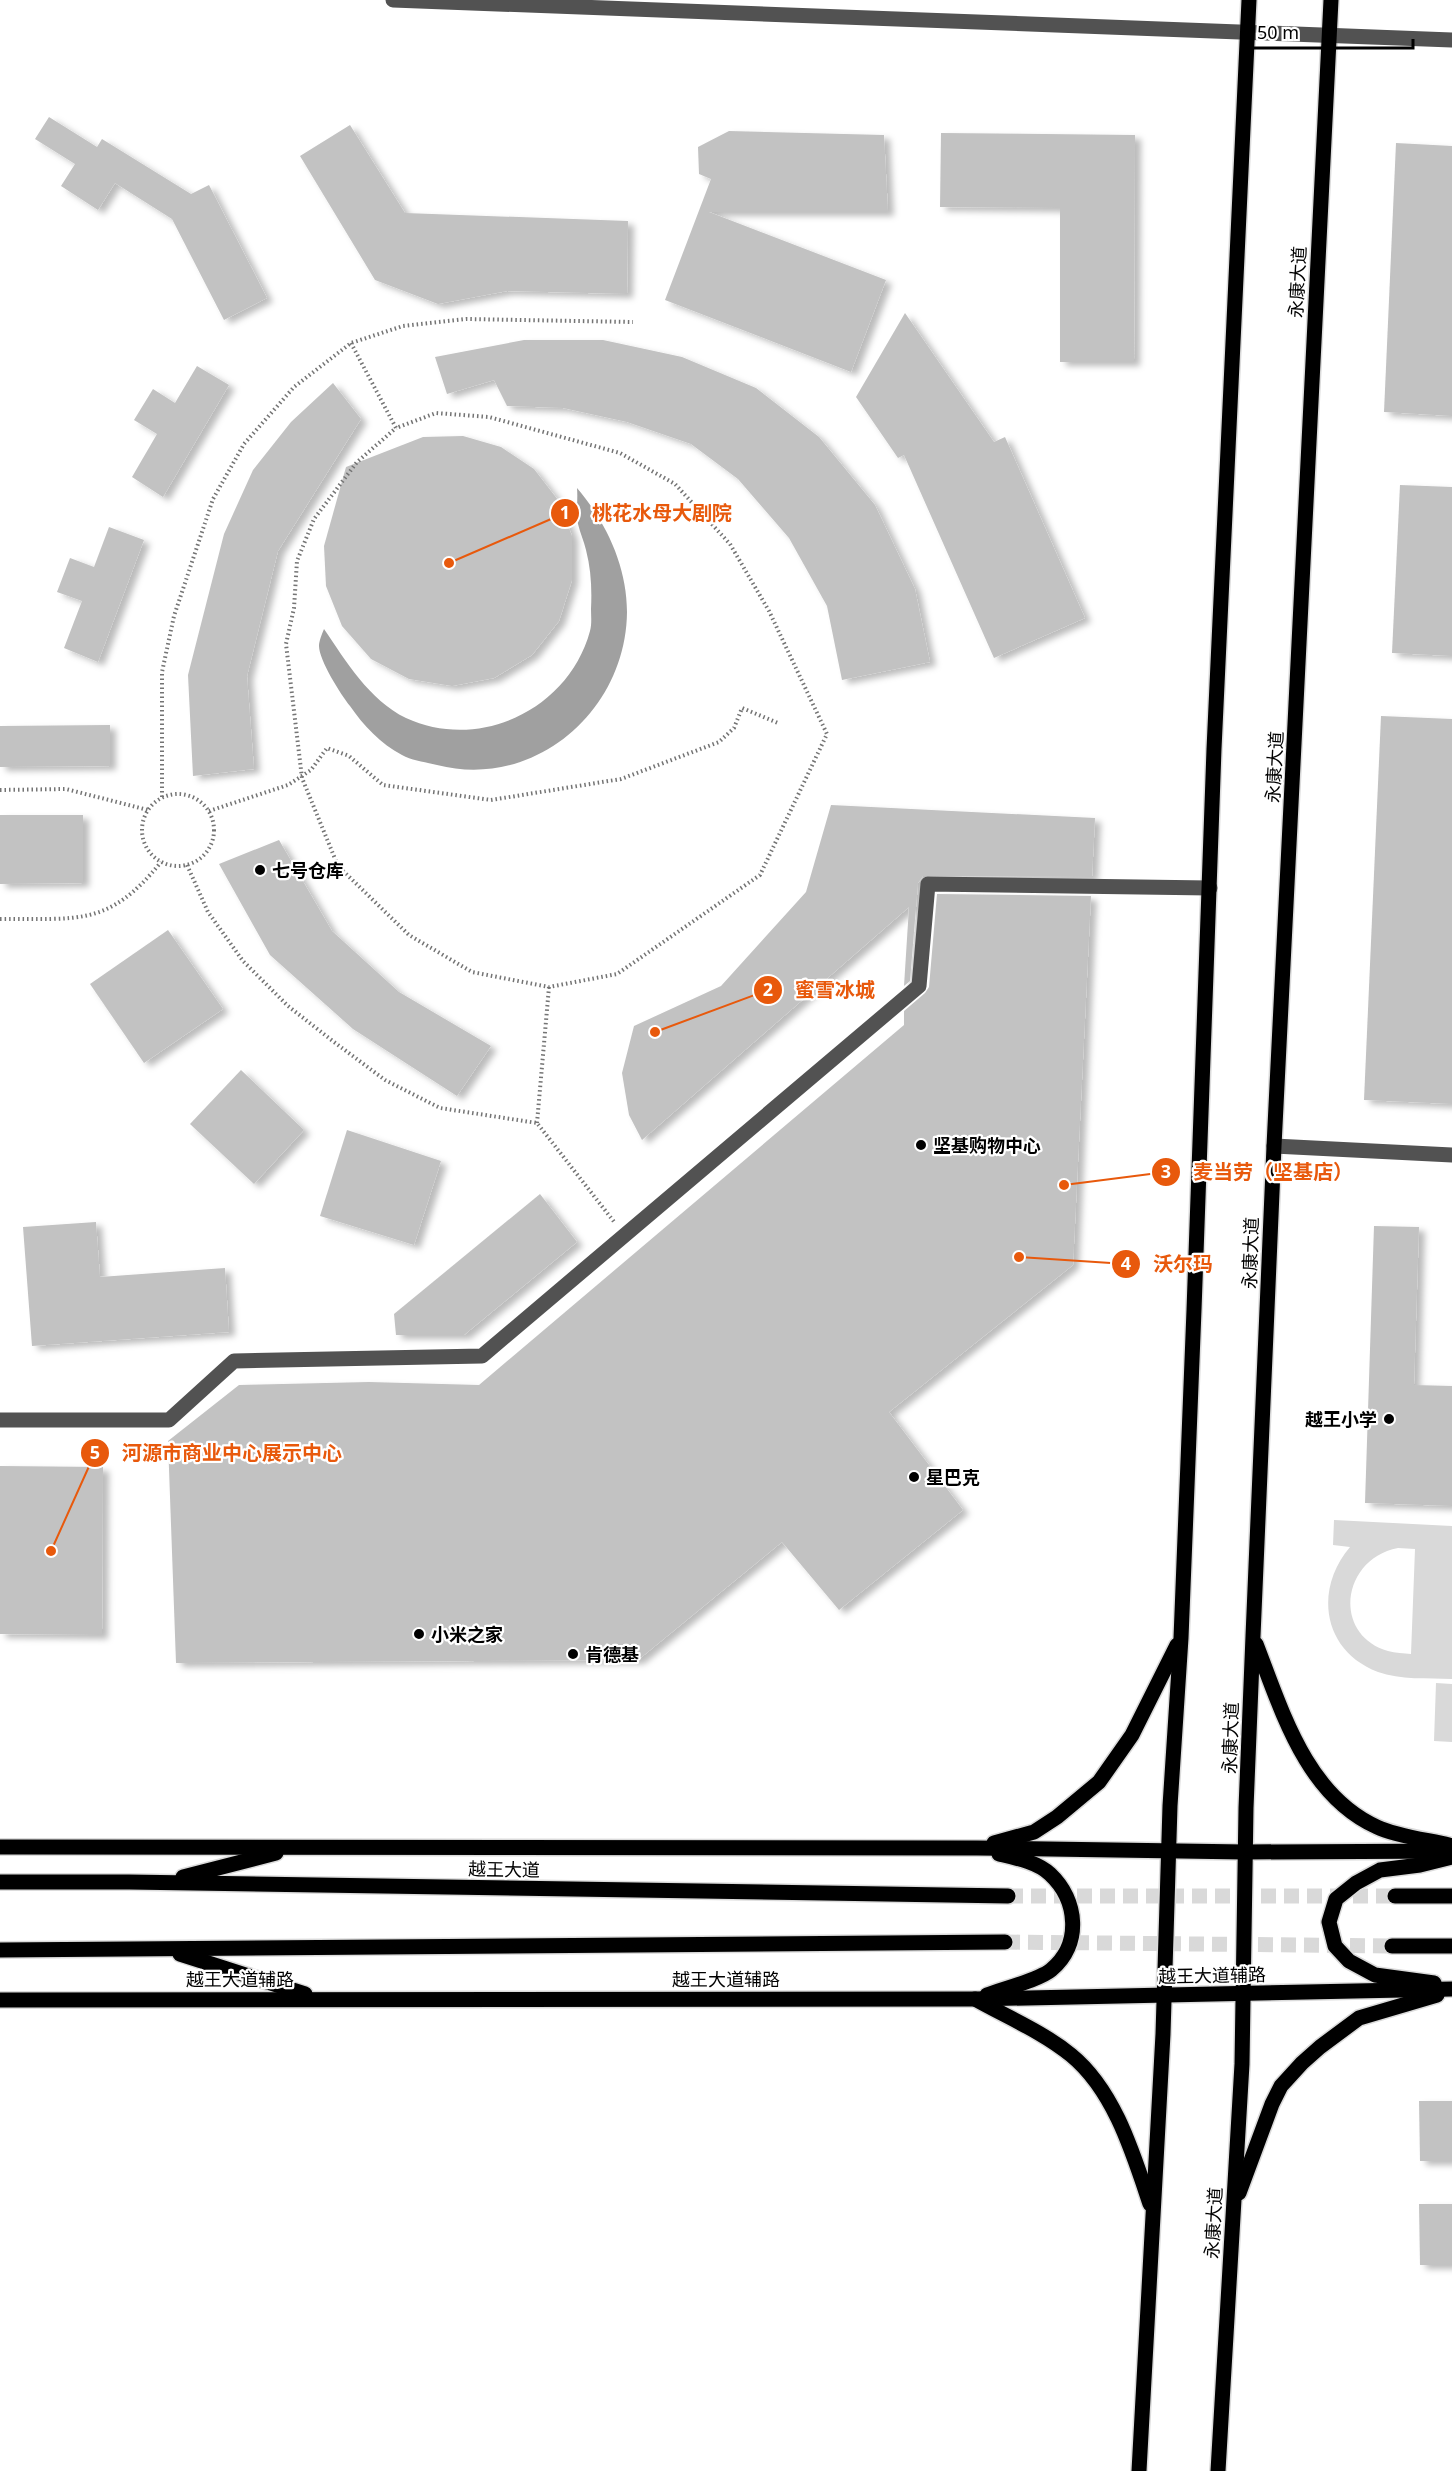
<svg xmlns="http://www.w3.org/2000/svg" width="1452" height="2471" viewBox="0 0 1452 2471" font-family="'Noto Sans','Noto Sans SC',sans-serif">
  <style>
    .green { fill: #d9d9d9; fill-rule: evenodd }
    .water { fill: #a0a0a0 }
    .building { fill: #c2c2c2; filter: url(#shadow) }
    .lines { fill: none; stroke-linecap: round; stroke-linejoin: round }
    .major-tunnel { stroke: #d9d9d9; stroke-width: 15; stroke-dasharray: 15 8; stroke-linecap: butt }
    .major-casing { stroke: #dbdbdb; stroke-width: 18 }
    .path { stroke: #747474; stroke-width: 4; stroke-dasharray: 1.5 3; stroke-linecap: butt }
    .minor { stroke: #525252; stroke-width: 15 }
    .major { stroke: #000; stroke-width: 15 }
    .poi-dot { fill: #000; stroke: #fff; stroke-width: 2 }
    .labels { text-anchor: middle; dominant-baseline: central; stroke-width: 4.5; stroke-linejoin: round; paint-order: stroke }
    .street-label { font-size: 18px; fill: #000; stroke: #fff }
    .poi-label { font-size: 18px; font-weight: bold; fill: #000; stroke: #fff; text-anchor: start }
    .leader { fill: none; stroke: #e8590c; stroke-width: 2 }
    .callout-dot { fill: #e8590c; stroke: #fff; stroke-width: 2 }
    .mark-label { font-size: 18px; text-anchor: middle; font-weight: bold; fill: #fff }
    .callout-label { font-size: 20px; text-anchor: middle; font-weight: bold; fill: #e8590c; stroke: #fff; stroke-width: 4.5; stroke-linejoin: round; paint-order: stroke }
  </style>
  <defs>
    <filter id="shadow"><feDropShadow dx="6" dy="4" stdDeviation="3" flood-color="#0004"/></filter>
  </defs>
  <rect width="100%" height="100%" fill="#fff"/>
  <!-- green -->
  <g class="green">
    <path d="M1334,1520L1452,1526V1679C1428,1678 1400,1680 1378,1672C1322,1651 1314,1589 1350,1547L1333,1545ZM1398,1548L1415,1549L1411,1654C1404,1653 1395,1653 1388,1651C1332,1635 1341,1559 1398,1548Z"/>
    <path d="M1436,1683L1452,1684V1742L1434,1741Z"/>
  </g>
  <!-- water -->
  <path class="water" d="M577,488C606,522 627,566 627,612C626,711 535,790 437,765C426,762 412,761 402,755C381,744 363,725 350,706C341,695 319,660 319,646C319,641 322,634 324,629C346,661 369,700 406,718C480,752 569,709 590,631C592,624 591,616 591,609C592,589 591,569 586,550C584,541 580,533 578,524C576,513 578,499 577,488Z"/>
  <!-- building -->
  <g class="building">
    <path d="M49,117L97,147L102,139L191,194L209,185L267,298L224,320L172,219L115,183L98,210L61,186L75,164L35,139Z"/>
    <path d="M350,125L405,213L628,221L627,294L507,291L438,304L375,280L300,156Z"/>
    <path d="M729,131L884,135L888,212H709L886,280L851,372L665,300L711,179L699,174L698,147Z"/>
    <path d="M941,133L1135,135L1134,362H1060V208L940,207Z"/>
    <path d="M1396,143L1452,146V416L1384,412Z"/>
    <path d="M905,313L994,442L1005,437L1085,618L994,658L904,455L898,458L856,397Z"/>
    <path d="M524,340H603L682,357L756,388L819,437L875,505L915,589L930,662L842,680L827,606L789,538L738,479L691,444L627,422L563,408L507,406L494,380L447,394L435,357Z"/>
    <path d="M197,366L229,385L163,497L132,477L157,434L134,420L153,389L175,403Z"/>
    <path d="M333,383L361,419L278,551L247,676L254,769L193,776L188,675L224,534L253,470L291,422Z"/>
    <path d="M463,436L501,447L534,469L558,500L572,536V580L559,621L532,655L494,678L452,686L409,679L371,659L342,626L326,586L324,546L346,467L423,437Z"/>
    <path d="M1400,485L1452,487V656L1392,653Z"/>
    <path d="M109,527L144,540L98,662L64,648L82,601L57,592L70,558L94,567Z"/>
    <path d="M1381,716L1452,719V1104L1364,1100Z"/>
    <path d="M110,725V766L0,767V726Z"/>
    <path d="M831,805L1095,818L1092,877L923,876L918,883L910,981L904,986L909,907L642,1140L629,1115L622,1073L634,1026L721,986L806,892Z"/>
    <path d="M0,815H83V883L0,884Z"/>
    <path d="M279,840L332,931L399,992L491,1046L457,1096L353,1029L270,955L219,864Z"/>
    <path d="M937,894L1091,896L1073,1265L889,1412L963,1510L839,1610L782,1542L638,1660L176,1663L168,1441L239,1385L369,1382L479,1385L904,1025V1011L925,993L929,987Z"/>
    <path d="M168,930L223,1009L144,1063L90,984Z"/>
    <path d="M241,1070L304,1130L254,1184L190,1124Z"/>
    <path d="M347,1130L441,1161L414,1245L320,1216Z"/>
    <path d="M540,1194L577,1242L464,1335H396L394,1314Z"/>
    <path d="M96,1222L100,1277L225,1268L229,1332L32,1346L23,1227Z"/>
    <path d="M1374,1226L1419,1227L1414,1385L1452,1386V1506L1365,1503Z"/>
    <path d="M0,1466L103,1467L102,1635L0,1634Z"/>
    <path d="M1419,2101H1452V2161H1420Z"/>
    <path d="M1419,2204H1452V2265H1420Z"/>
  </g>
  <g class="lines">
    <!-- major-tunnel -->
    <g class="major-tunnel">
      <path d="M1008,1896H1395"/>
      <path d="M1005,1942L1392,1946"/>
    </g>
    <defs>
      <g id="major">
        <path d="M1256,1644C1282,1711 1306,1795 1377,1827C1396,1836 1428,1840 1449,1845"/>
        <path d="M994,1843L1034,1832L1057,1817L1099,1782L1132,1735L1177,1645"/>
        <path d="M0,1847L977,1848L1245,1852L1452,1851"/>
        <path d="M183,1877L276,1853"/>
        <path d="M0,1882H129L1008,1896"/>
        <path d="M1395,1896H1452"/>
        <path d="M1392,1946H1452"/>
        <path d="M0,1950L1005,1942"/>
        <path d="M180,1954L305,1994"/>
        <path d="M1434,1983L1375,1975L1349,1961L1335,1946L1329,1922L1336,1899L1356,1883L1380,1870L1420,1865L1452,1857"/>
        <path d="M987,1995C1002,1989 1039,1980 1051,1970C1082,1945 1078,1900 1050,1874C1037,1862 1016,1858 999,1854"/>
        <path d="M975,1999C1007,2017 1043,2032 1071,2055C1114,2090 1133,2153 1150,2204"/>
        <path d="M0,2000L975,1999L1452,1989"/>
        <path d="M1239,2193L1272,2104L1281,2086L1302,2063L1320,2047L1359,2018L1437,1995"/>
        <path d="M1139,2471L1163,2034L1170,1806L1181,1638L1194,1310L1214,749L1249,0"/>
        <path d="M1218,2471L1242,2064L1246,1808L1253,1636L1274,1146L1331,0"/>
      </g>
    </defs>
    <!-- major casing -->
    <use href="#major" class="major-casing"/>
    <!-- path -->
    <g class="path">
      <path d="M351,343L396,428L436,413L489,417L620,453L675,484L730,544L769,611L827,734L760,875L617,974L549,987L472,972L409,935L338,866L302,778L286,644L294,608L297,561L314,519L357,462L396,428"/>
      <path d="M0,790L66,789L148,810"/>
      <circle cx="178" cy="830" r="36"/>
      <path d="M162,797V672L174,616L213,499L244,444L294,387L351,343L403,326L466,319L633,322"/>
      <path d="M209,811L288,785L311,770L327,748L349,756L383,785L491,800L621,779L719,742L734,728L742,708L778,723"/>
      <path d="M187,865L208,912L243,961L288,1006L334,1042L385,1080L440,1108L537,1123L615,1223"/>
      <path d="M0,919C77,918 108,928 161,862"/>
      <path d="M537,1123L549,987"/>
    </g>
    <!-- minor -->
    <g class="minor">
      <path d="M393,0L1452,40"/>
      <path d="M1274,1146L1452,1155"/>
      <path d="M0,1420H169L234,1361L482,1356L919,986L928,884L1210,888"/>
    </g>
    <!-- major -->
    <use href="#major" class="major"/>
  </g>
  <!-- markers -->
  <g class="poi-dot">
    <circle cx="260" cy="870" r="6"/>
    <circle cx="921" cy="1145" r="6"/>
    <circle cx="1389" cy="1419" r="6"/>
    <circle cx="914" cy="1477" r="6"/>
    <circle cx="419" cy="1634" r="6"/>
    <circle cx="573" cy="1654" r="6"/>
  </g>
  <g class="labels">
    <!-- street labels -->
    <g class="street-label">
      <text transform="translate(1297 282) rotate(-87)">永康大道</text>
      <text transform="translate(1274 767) rotate(-87)">永康大道</text>
      <text transform="translate(1250 1253) rotate(-88)">永康大道</text>
      <text transform="translate(1230 1738) rotate(-88)">永康大道</text>
      <text transform="translate(504 1869) rotate(1)">越王大道</text>
      <text transform="translate(1212 1975) rotate(-1)">越王大道辅路</text>
      <text x="240" y="1979">越王大道辅路</text>
      <text x="726" y="1979">越王大道辅路</text>
      <text transform="translate(1213 2223) rotate(-87)">永康大道</text>
    </g>
    <!-- poi labels -->
    <g class="poi-label">
      <text x="272" y="870">七号仓库</text>
      <text x="933" y="1145">坚基购物中心</text>
      <text x="1377" y="1419" text-anchor="end">越王小学</text>
      <text x="926" y="1477">星巴克</text>
      <text x="431" y="1634">小米之家</text>
      <text x="585" y="1654">肯德基</text>
    </g>
  </g>
  <!-- callouts -->
  <path class="leader" d="M449 563L565 513M655 1032L768 990M1064 1185L1166 1172M1019 1257L1126 1264M51 1551L95 1453"/>
  <g class="callout-dot">
    <circle cx="449" cy="563" r="6"/>
    <circle cx="655" cy="1032" r="6"/>
    <circle cx="1064" cy="1185" r="6"/>
    <circle cx="1019" cy="1257" r="6"/>
    <circle cx="51" cy="1551" r="6"/>
    <circle cx="565" cy="513" r="15"/>
    <circle cx="768" cy="990" r="15"/>
    <circle cx="1166" cy="1172" r="15"/>
    <circle cx="1126" cy="1264" r="15"/>
    <circle cx="95" cy="1453" r="15"/>
  </g>
  <g class="mark-label">
    <text x="565" y="519">1</text>
    <text x="768" y="996">2</text>
    <text x="1166" y="1178">3</text>
    <text x="1126" y="1270">4</text>
    <text x="95" y="1459">5</text>
  </g>
  <g class="callout-label">
    <text x="662" y="520">桃花水母大剧院</text>
    <text x="835" y="997">蜜雪冰城</text>
    <text x="1273" y="1179">麦当劳（坚基店）</text>
    <text x="1183" y="1271">沃尔玛</text>
    <text x="232" y="1460">河源市商业中心展示中心</text>
  </g>
  <!-- scale -->
  <path d="M1248 39v9h165v-9" fill="none" stroke="#000000" stroke-width="3"/>
  <text x="1257" y="39" font-size="18" fill="#000000" stroke="#ffffff" stroke-width="4.5" paint-order="stroke">50 m</text>
</svg>
